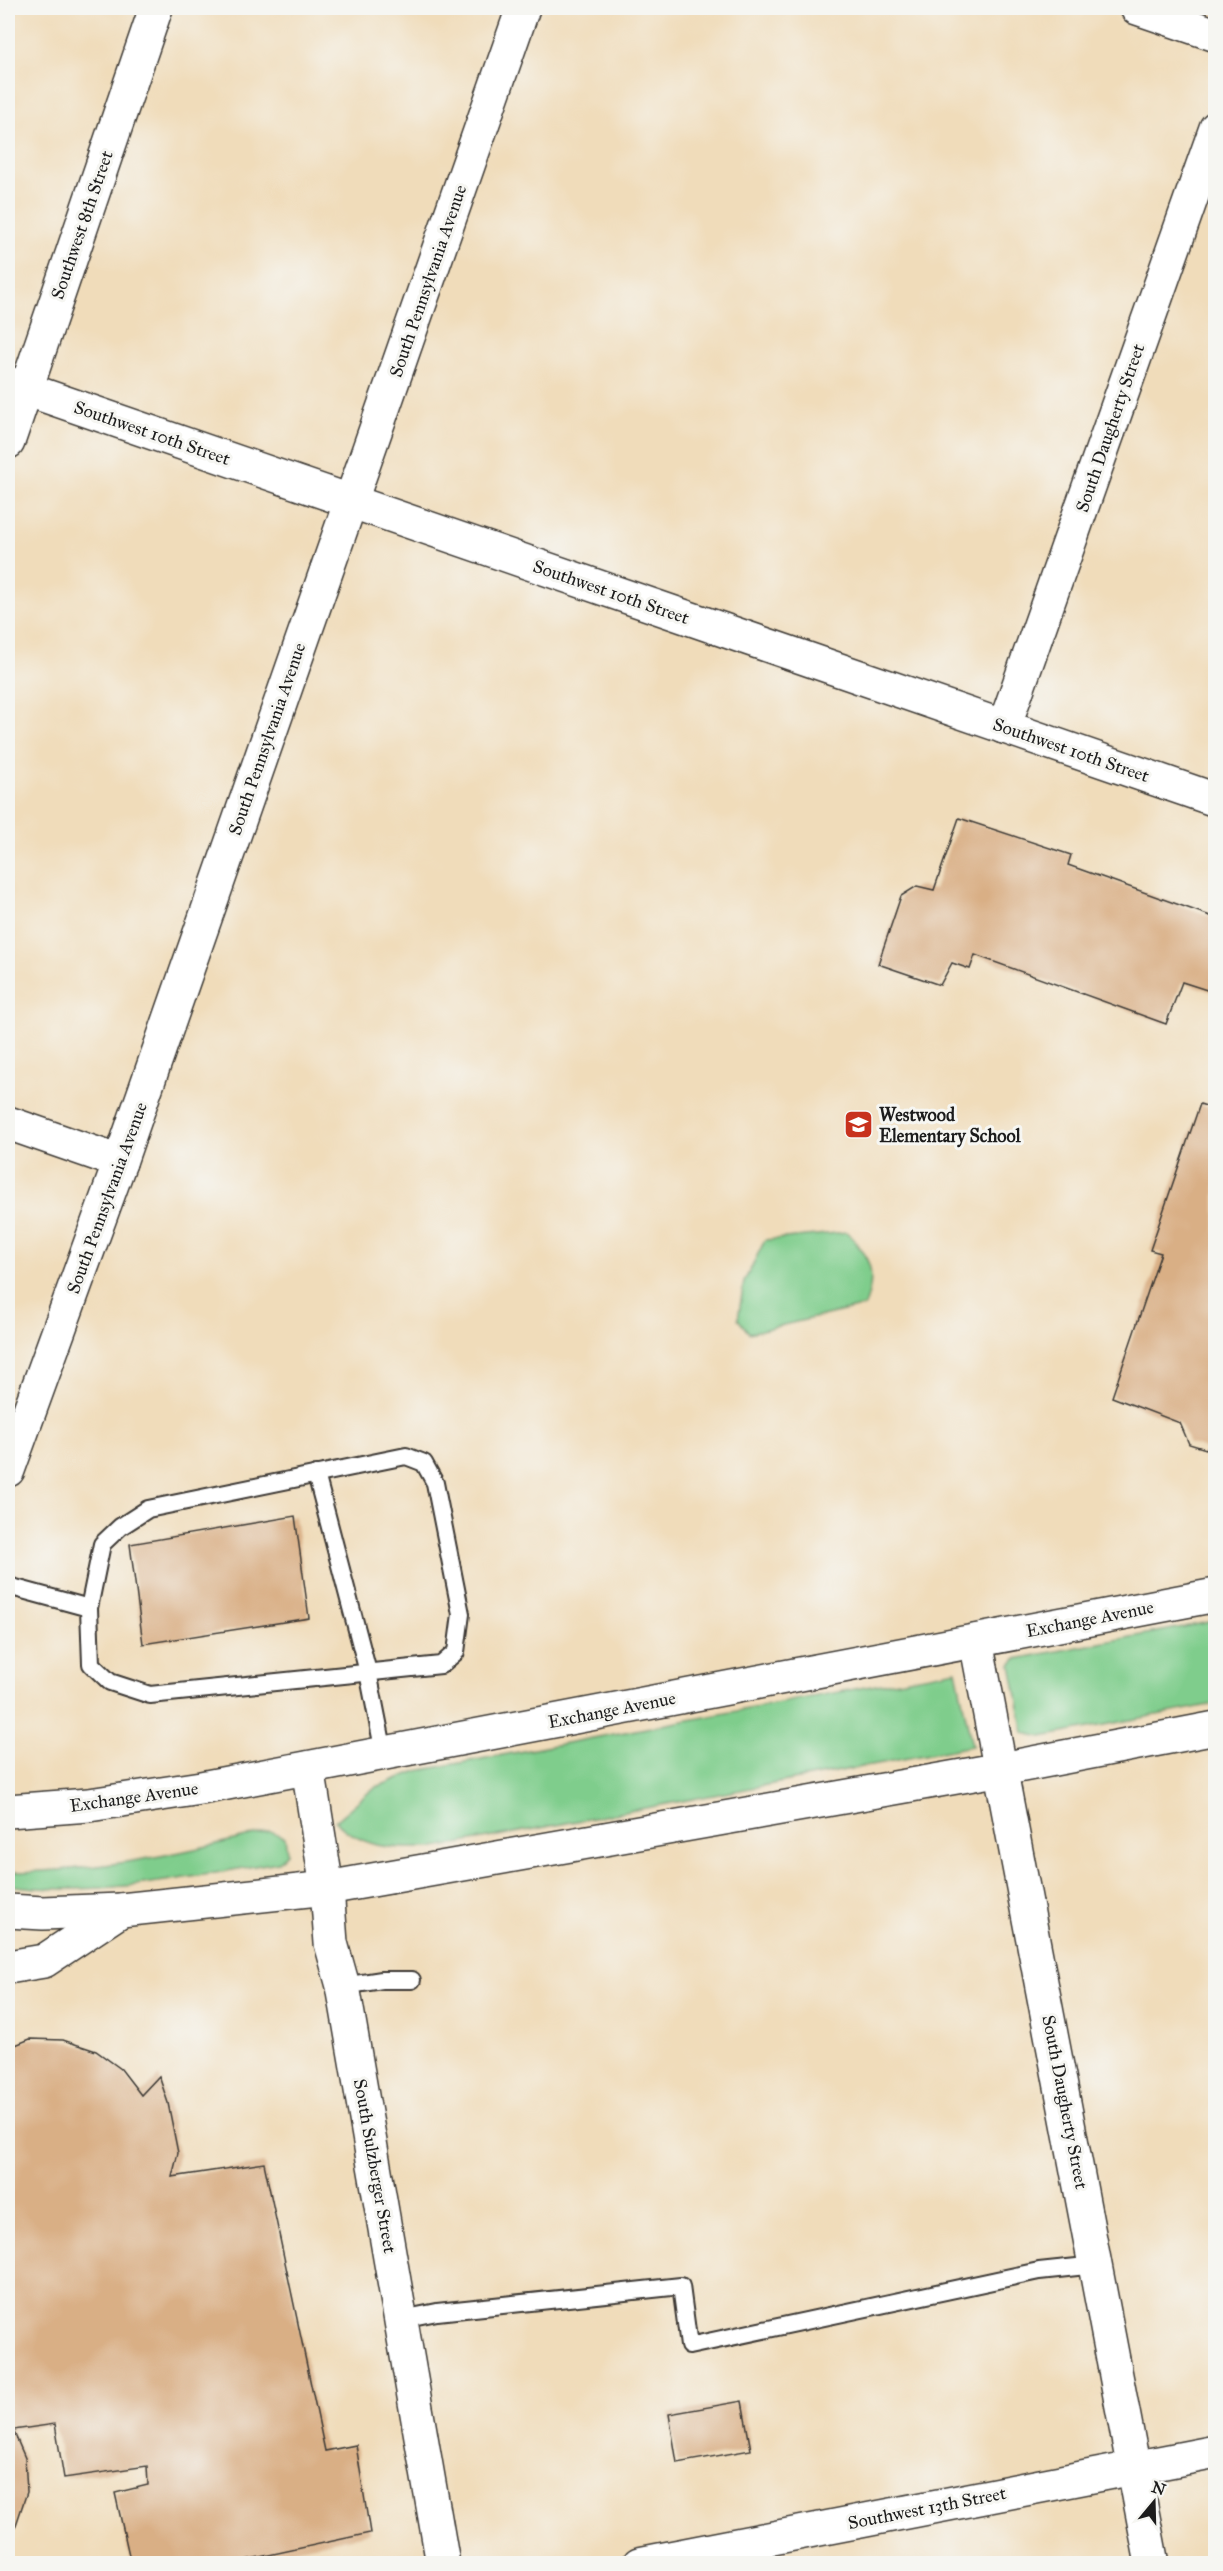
<svg xmlns="http://www.w3.org/2000/svg" width="1223" height="2571" viewBox="0 0 1223 2571" font-family="'IM FELL Great Primer',serif">
  <style>
    .green { fill: #7fcd8c; stroke: #4e7454; stroke-width: 1.5 }
    .building { fill: #d9af85 }
    .lines { fill: none; stroke-linecap: round; stroke-linejoin: round }
    .lane-casing { stroke: #3c3934; stroke-width: 20 }
    .street-casing { stroke: #3c3934; stroke-width: 36 }
    .secondary-casing { stroke: #3c3934; stroke-width: 36 }
    .lane { stroke: #fff; stroke-width: 16 }
    .street { stroke: #fff; stroke-width: 33 }
    .secondary { stroke: #fff; stroke-width: 33 }
    .labels { text-anchor: middle; dominant-baseline: central; stroke-width: 6; stroke-linejoin: round; paint-order: stroke }
    .street-label { font-size: 18px; fill: #1c1c1c; stroke: #f6f6f2 }
    .poi-label { font-size: 18px; font-weight: bold; fill: #1c1c1c; stroke: #f6f6f2; text-anchor: start }
  </style>
  <rect width="100%" height="100%" fill="#f6f6f2"/>
  <filter id="ink" filterUnits="userSpaceOnUse"><feTurbulence type="fractalNoise" baseFrequency=".0167" numOctaves="2"/><feDisplacementMap in="SourceGraphic" scale="12" xChannelSelector="R" yChannelSelector="G"/><feConvolveMatrix kernelMatrix="1 2 1 2 8 2 1 2 1" color-interpolation-filters="sRGB"/></filter>
  <filter id="wash" filterUnits="userSpaceOnUse"><feTurbulence type="fractalNoise" baseFrequency=".008" numOctaves="4" result="noise"/><feDisplacementMap in="SourceGraphic" scale="24" xChannelSelector="R" yChannelSelector="G"/><feGaussianBlur stdDeviation="1.35" result="paint"/><feColorMatrix in="noise" values="0 0 0 0 0 0 0 0 0 0 0 0 0 0 0 0 0 1.4 0 .05"/><feComposite in="paint" operator="in"/></filter>
  <g filter="url(#wash)">
    <rect width="100%" height="100%" fill="#f0dcba"/>
    <!-- green -->
    <g class="green">
      <path d="M847,1232C871,1259 877,1272 865,1306L749,1333L738,1319L744,1282L765,1240Z"/>
      <path d="M1215,1621V1704L1042,1737L1024,1733L1011,1665L1016,1659Z"/>
      <path d="M956,1670L972,1746L435,1848C395,1848 365,1851 335,1821L374,1788L417,1771Z"/>
      <path d="M270,1831L285,1837L287,1853L278,1862C190,1877 97,1898 8,1885V1872C96,1872 184,1853 270,1831Z"/>
    </g>
    <g id="blocks">
      <!-- building -->
      <g class="building">
        <path d="M959,818L1071,855L1068,865L1216,918V993L1182,982L1166,1024L975,955L970,969L952,963L940,985L878,964L901,896L917,886L934,890Z"/>
        <path d="M1215,1089L1216,1443L1206,1449L1189,1444L1180,1423L1112,1397L1161,1253L1150,1250L1200,1104L1209,1107Z"/>
        <path d="M295,1516L309,1618L143,1644L130,1544Z"/>
        <path d="M30,2039L63,2040L96,2051L121,2069L141,2095L159,2076L168,2103L178,2153L172,2177L264,2163L325,2451L356,2445L370,2533L227,2564H131L115,2493L148,2485L147,2466L64,2478L55,2424L13,2430L25,2458L27,2492L16,2525L8,2537V2048Z"/>
        <path d="M742,2401L751,2450L677,2463L669,2414Z"/>
      </g>
    </g>
  </g>
  <g filter="url(#ink)">
    <use href="#blocks" fill-opacity="0" stroke="#3c3934" stroke-width="1.5"/>
    <g class="lines">
      <defs>
        <g id="lane">
          <path d="M406,1456L424,1463L435,1483L461,1614L456,1652L441,1665L150,1695L110,1682L91,1664L89,1608L102,1544L120,1527L148,1509Z"/>
          <path d="M316,1474L368,1672L384,1753"/>
          <path d="M8,1586L89,1608"/>
          <path d="M343,1986L382,1980H412"/>
          <path d="M402,2319L437,2312L681,2286L689,2346L1039,2271L1096,2265"/>
        </g>
        <g id="street">
          <path d="M1137,8L1216,35"/>
          <path d="M8,383L1216,800"/>
          <path d="M8,442L156,8"/>
          <path d="M1004,727L1216,128"/>
          <path d="M8,1123L120,1162"/>
          <path d="M976,1641L1152,2564"/>
          <path d="M308,1768L327,1888L331,1943L343,1986L443,2564"/>
          <path d="M639,2564L1216,2452"/>
        </g>
        <g id="secondary">
          <path d="M8,1470L120,1162L523,8"/>
          <path d="M8,1811L89,1805L201,1788L1216,1595"/>
          <path d="M8,1911L43,1913L121,1910L327,1888L1002,1769L1216,1728"/>
          <path d="M8,1967L44,1961L121,1910"/>
        </g>
      </defs>
      <!-- lane casing -->
      <use href="#lane" class="lane-casing"/>
      <!-- street casing -->
      <use href="#street" class="street-casing"/>
      <!-- secondary casing -->
      <use href="#secondary" class="secondary-casing"/>
      <!-- lane -->
      <use href="#lane" class="lane"/>
      <!-- street -->
      <use href="#street" class="street"/>
      <!-- secondary -->
      <use href="#secondary" class="secondary"/>
    </g>
  </g>
  <!-- icons -->
  <defs>
    <symbol id="school-square" viewBox="-11 -11 22 22"><rect x="-9" y="-9" width="18" height="18" rx="4" fill="#c8321e" stroke="#f6f6f2"/><path d="M0-5L7-2L0 1L-7-2ZM-4 1L0 2.5L4 1V4Q0 6-4 4Z" fill="#fff"/></symbol>
  </defs>
  <g fill-rule="evenodd">
    <use href="#school-square" x="842" y="1108" width="33" height="33"/>
  </g>
  <g class="labels">
    <!-- street labels -->
    <g class="street-label">
      <text transform="translate(82 225) rotate(-71)">Southwest 8th Street</text>
      <text transform="translate(428 281) rotate(-71)">South Pennsylvania Avenue</text>
      <text transform="translate(1110 428) rotate(-71)">South Daugherty Street</text>
      <text transform="translate(152 433) rotate(19)">Southwest 10th Street</text>
      <text transform="translate(611 592) rotate(19)">Southwest 10th Street</text>
      <text transform="translate(267 739) rotate(-71)">South Pennsylvania Avenue</text>
      <text transform="translate(1071 750) rotate(19)">Southwest 10th Street</text>
      <text transform="translate(107 1198) rotate(-70)">South Pennsylvania Avenue</text>
      <text transform="translate(1090 1619) rotate(-11)">Exchange Avenue</text>
      <text transform="translate(612 1710) rotate(-11)">Exchange Avenue</text>
      <text transform="translate(134 1797) rotate(-8)">Exchange Avenue</text>
      <text transform="translate(1065 2102) rotate(79)">South Daugherty Street</text>
      <text transform="translate(375 2166) rotate(80)">South Sulzberger Street</text>
      <text transform="translate(927 2508) rotate(-11)">Southwest 13th Street</text>
    </g>
    <!-- poi labels -->
    <g class="poi-label">
      <text x="879" y="1115">Westwood<tspan x="879" dy="21">Elementary School</tspan></text>
    </g>
  </g>
  <!-- margin -->
  <rect width="1223" height="2571" fill="none" stroke="#f6f6f2" stroke-width="30"/>
  <!-- north arrow -->
  <g transform="translate(1154 2502) rotate(19)" stroke="#f6f6f2" stroke-width="4.5" paint-order="stroke">
  <path d="M0-4.5L10 22L0 15L-10 22Z" fill="#1c1c1c"/>
  <text y="-9" font-size="16" font-weight="bold" text-anchor="middle" fill="#1c1c1c">N</text>
  </g>
</svg>
